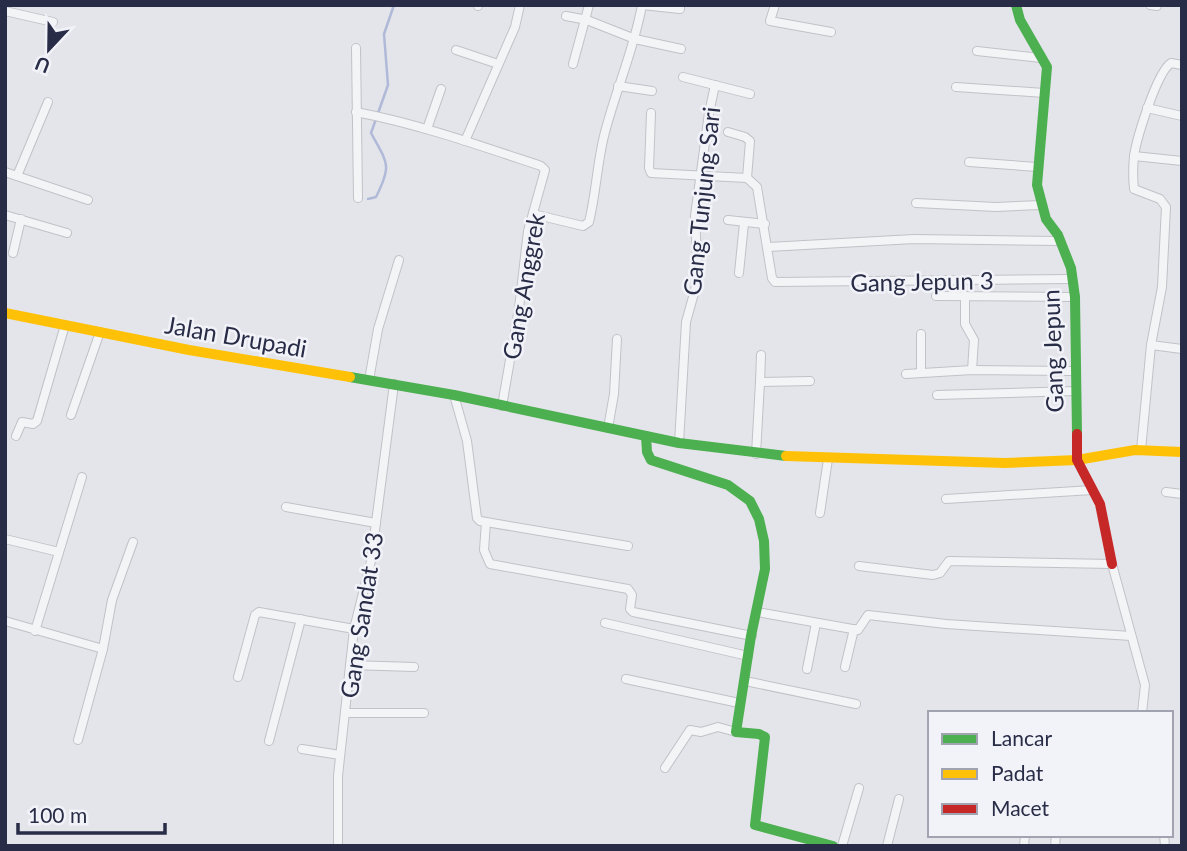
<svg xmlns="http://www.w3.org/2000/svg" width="1187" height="851" viewBox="0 0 1187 851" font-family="Lato,sans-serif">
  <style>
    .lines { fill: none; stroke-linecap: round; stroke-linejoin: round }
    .stream { stroke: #b0bad8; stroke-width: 2.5 }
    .street-casing { stroke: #c1c2c8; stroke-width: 10 }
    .street { stroke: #f3f4f6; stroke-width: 8 }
    .fast { stroke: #4caf50; stroke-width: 10 }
    .slow { stroke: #ffc107; stroke-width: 10 }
    .jam { stroke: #c62828; stroke-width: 10 }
    .labels { text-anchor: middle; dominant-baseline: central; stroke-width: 5; stroke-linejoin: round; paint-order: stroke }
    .street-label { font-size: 24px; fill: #282c46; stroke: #f2f3f9 }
  </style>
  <rect width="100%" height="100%" fill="#e4e5ea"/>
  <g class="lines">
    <!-- stream -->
    <path class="stream" d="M368,199L376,197C392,165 388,164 371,133L388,85L384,34L394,5"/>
    <defs>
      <g id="street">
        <path d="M642,5L680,9V5"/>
        <path d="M775,5L770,21L831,32"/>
        <path d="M1150,5L1157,6"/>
        <path d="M478,6V5"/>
        <path d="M5,11L53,22"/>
        <path d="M566,16L587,20L635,39L681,49"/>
        <path d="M356,48L358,198"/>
        <path d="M456,50L498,64"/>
        <path d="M977,51L1041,58"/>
        <path d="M573,64L589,5"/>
        <path d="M683,77L750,94"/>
        <path d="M618,86L652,91"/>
        <path d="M956,87L1044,93"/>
        <path d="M1147,108L1182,116"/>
        <path d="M356,112C419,124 481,146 541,166L545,170L528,231L519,308L502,406"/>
        <path d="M651,113L649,168L651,173L747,178L757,187L772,278L775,282L1071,279"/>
        <path d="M427,129L441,89"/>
        <path d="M728,132L745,137L750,141L747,178"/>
        <path d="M465,141L515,27L520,5"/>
        <path d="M1134,156L1182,161"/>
        <path d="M969,162L1037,167"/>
        <path d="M5,172L88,200"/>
        <path d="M17,176L48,102"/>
        <path d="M916,203L996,207L1041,205"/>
        <path d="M533,214L583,226L589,222C596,194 597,164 604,136C615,92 634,50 642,5"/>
        <path d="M5,215L67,233"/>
        <path d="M728,220L765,224"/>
        <path d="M768,247L914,239L1060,241"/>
        <path d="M13,253L21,219"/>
        <path d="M739,273L744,223"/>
        <path d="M936,296L1075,297"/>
        <path d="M965,296V324L974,340L972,370"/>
        <path d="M1151,345L1182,349"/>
        <path d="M921,373V334"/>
        <path d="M906,374L972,370L1074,371"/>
        <path d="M369,380L378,329L399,260"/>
        <path d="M760,382L761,355"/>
        <path d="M454,395L467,441L477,518L480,521L628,546"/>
        <path d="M937,395L1075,391"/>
        <path d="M71,415L100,332"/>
        <path d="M608,428L614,394L617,339"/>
        <path d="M16,436L22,422L33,424L37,421L65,325"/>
        <path d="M679,443L686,322L698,279L695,216L709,113L715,85"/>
        <path d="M1141,450L1151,345L1162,287L1166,207L1160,199L1134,189C1133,179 1133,166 1134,156C1137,137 1157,72 1171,63L1182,65"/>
        <path d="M756,454L760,382L810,381"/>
        <path d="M1166,492L1182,494"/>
        <path d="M946,499L1092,490"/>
        <path d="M286,507L376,523"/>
        <path d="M820,513L828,459"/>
        <path d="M486,522L484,550L490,564L628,589L632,595L630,609L633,612L752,636"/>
        <path d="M5,539L59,552"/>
        <path d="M859,566L933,575L940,573L949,561L1112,564L1145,685L1142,713"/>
        <path d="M757,612L858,630L868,615L946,624L1131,636"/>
        <path d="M5,621L103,649"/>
        <path d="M605,623L748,656"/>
        <path d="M35,631L82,477"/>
        <path d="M350,665L414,667"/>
        <path d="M845,667L854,629"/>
        <path d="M807,669L816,623"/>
        <path d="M238,677L255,615L259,612L354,629"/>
        <path d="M626,679L739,703"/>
        <path d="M745,681L856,704"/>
        <path d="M345,713H424"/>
        <path d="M78,740L103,649L112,600L133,542"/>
        <path d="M269,741L301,619"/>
        <path d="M302,749L340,755"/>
        <path d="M665,768L690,730L701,732L718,727L736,732"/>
        <path d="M1164,835L1165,846"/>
        <path d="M338,846V776L354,629L371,561L394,384"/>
        <path d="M842,846L859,788"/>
        <path d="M887,846L899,799"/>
        <path d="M1024,846L1025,835"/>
        <path d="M1055,846L1056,835"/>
      </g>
    </defs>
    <!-- street casing -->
    <use href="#street" class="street-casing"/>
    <!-- street -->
    <use href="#street" class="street"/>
    <!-- fast -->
    <g class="fast">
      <path d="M1016,5L1020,20L1047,67L1037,185L1046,219L1058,235L1071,268L1075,297L1077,434"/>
      <path d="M350,377L454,395L679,443L786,456"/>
      <path d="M646,436L647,452L651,460L728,485L750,501L759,519L764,541L765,569L751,636L736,732L759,734L765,737L755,825L833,846"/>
    </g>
    <!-- slow -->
    <g class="slow">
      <path d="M5,313L189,350L350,377"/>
      <path d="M786,456L1005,463L1077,460L1135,450L1182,452"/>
    </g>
    <!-- jam -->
    <path class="jam" d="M1077,434V460L1100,504L1112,564"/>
  </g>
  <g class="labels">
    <!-- street labels -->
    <g class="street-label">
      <text transform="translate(701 201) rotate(-84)">Gang Tunjung Sari</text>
      <text transform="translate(922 281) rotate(-1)">Gang Jepun 3</text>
      <text transform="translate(523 286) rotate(-80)">Gang Anggrek</text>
      <text transform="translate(236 336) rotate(10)">Jalan Drupadi</text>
      <text transform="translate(1052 351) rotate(-92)">Gang Jepun</text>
      <text transform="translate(361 615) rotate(-81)">Gang Sandat 33</text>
    </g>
  </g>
  <!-- border -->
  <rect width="1187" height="851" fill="none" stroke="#282c46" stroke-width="14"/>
  <!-- legend -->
  <rect x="928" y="711" width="245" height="126" fill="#f2f3f9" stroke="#a1a3b1" stroke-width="2"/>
  <rect x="942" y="734" width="35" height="10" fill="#4caf50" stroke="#a1a3b1" stroke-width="2"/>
  <text x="991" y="746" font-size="21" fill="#282c46">Lancar</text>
  <rect x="942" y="769" width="35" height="10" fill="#ffc107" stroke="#a1a3b1" stroke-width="2"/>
  <text x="991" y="781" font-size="21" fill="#282c46">Padat</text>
  <rect x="942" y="804" width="35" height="10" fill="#c62828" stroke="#a1a3b1" stroke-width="2"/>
  <text x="991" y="816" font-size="21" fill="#282c46">Macet</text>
  <!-- north arrow -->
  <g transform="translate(49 49) rotate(202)" stroke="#f2f3f9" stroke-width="5" paint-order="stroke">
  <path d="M0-5L12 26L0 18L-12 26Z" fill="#282c46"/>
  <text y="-10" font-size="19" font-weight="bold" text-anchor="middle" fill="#282c46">U</text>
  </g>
  <!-- scale -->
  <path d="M18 823v10h147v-10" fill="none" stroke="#282c46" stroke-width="3.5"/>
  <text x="28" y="823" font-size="21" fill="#282c46" stroke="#f2f3f9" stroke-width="5" paint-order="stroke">100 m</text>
</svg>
